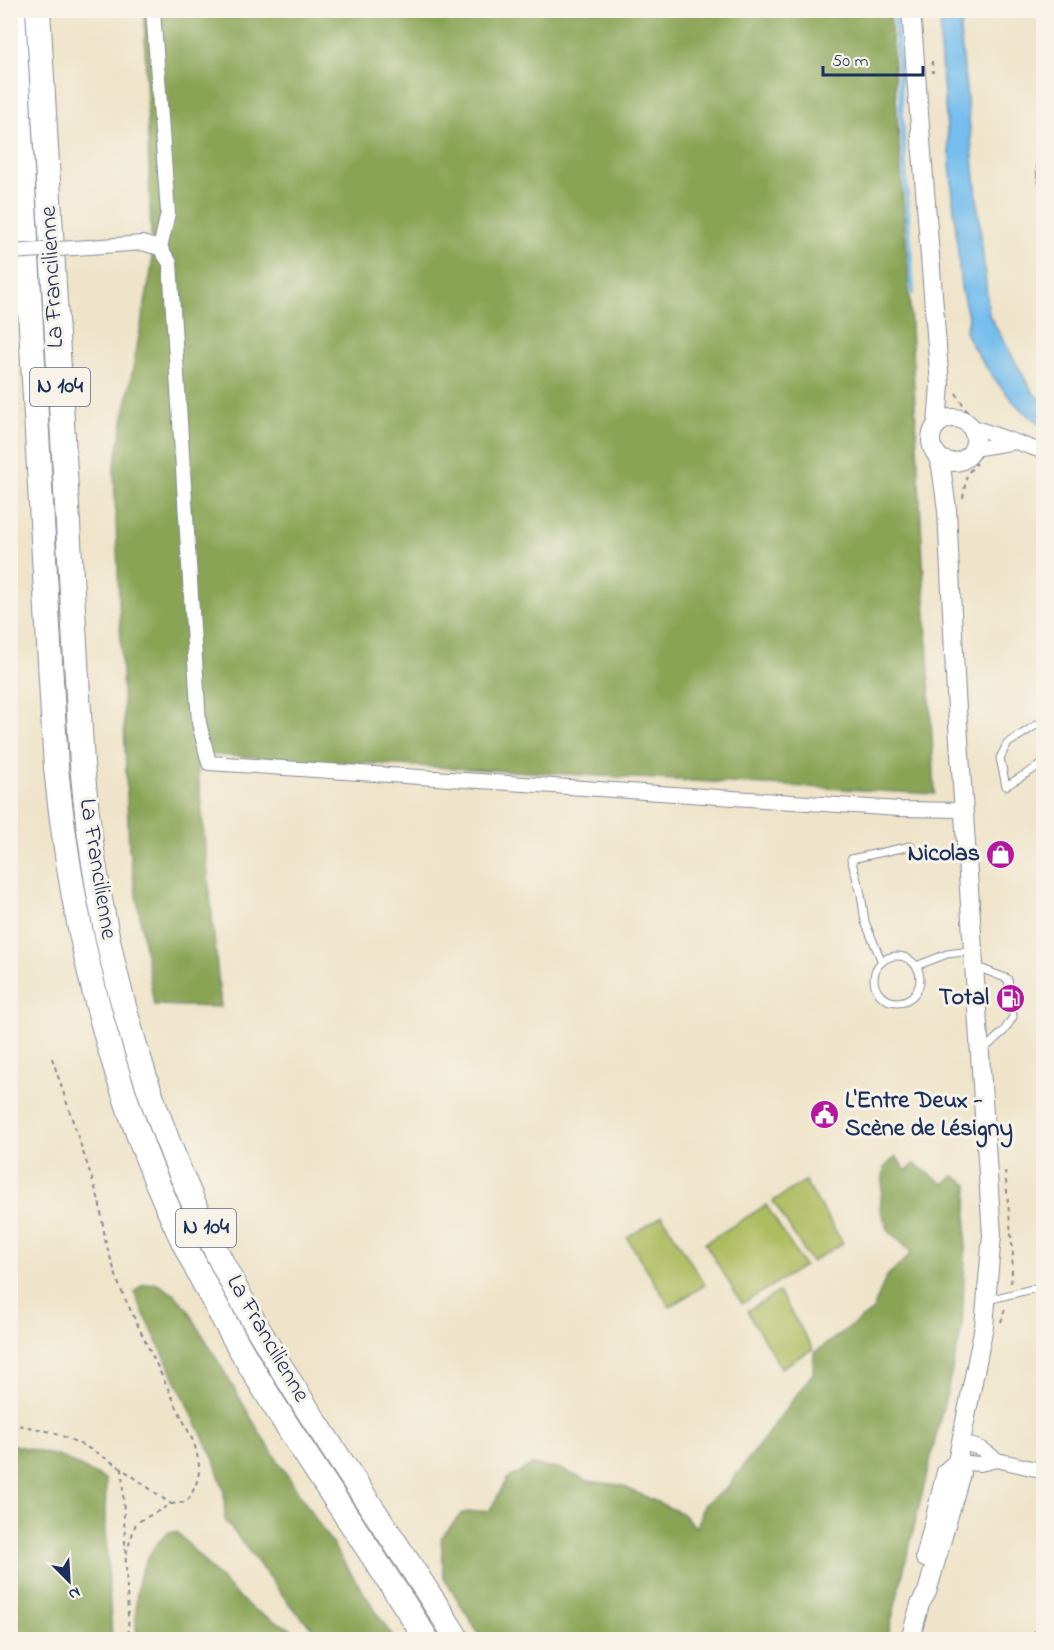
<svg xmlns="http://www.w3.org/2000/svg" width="1054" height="1650" viewBox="0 0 1054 1650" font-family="'Indie Flower',sans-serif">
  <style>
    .green { fill: #adbc5f; stroke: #64765e; stroke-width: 1.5 }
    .forest { fill: #8aa456; stroke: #526a5a; stroke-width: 1.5 }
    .water { fill: #75beed; stroke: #4876a6; stroke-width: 1.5 }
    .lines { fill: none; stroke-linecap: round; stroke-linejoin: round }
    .stream { stroke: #75beed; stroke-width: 4 }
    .lane-casing { stroke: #858a94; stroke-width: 9 }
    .street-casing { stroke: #858a94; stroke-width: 16 }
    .secondary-casing { stroke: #858a94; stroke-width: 20 }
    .highway-casing { stroke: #858a94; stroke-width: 26 }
    .path { stroke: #858a94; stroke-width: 2; stroke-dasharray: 4.5 4.5; stroke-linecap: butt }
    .lane { stroke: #fff; stroke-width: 7 }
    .street { stroke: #fff; stroke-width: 14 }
    .secondary { stroke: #fff; stroke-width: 18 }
    .highway { stroke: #fff; stroke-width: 24 }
    .street-bridge-casing { stroke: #858a94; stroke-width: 16; stroke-linecap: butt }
    .street-bridge { stroke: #fff; stroke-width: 14 }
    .labels { text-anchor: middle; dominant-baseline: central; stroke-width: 6; stroke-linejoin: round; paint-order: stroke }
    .shield { fill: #f7f3e8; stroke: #5d6a87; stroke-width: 1.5 }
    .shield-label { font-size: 22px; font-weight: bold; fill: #1b2f5e }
    .street-label { font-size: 24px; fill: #1b2f5e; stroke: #f7f3e8 }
    .poi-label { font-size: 24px; font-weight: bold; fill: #1b2f5e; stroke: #f7f3e8; text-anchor: end }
  </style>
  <rect width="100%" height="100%" fill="#f7f3e8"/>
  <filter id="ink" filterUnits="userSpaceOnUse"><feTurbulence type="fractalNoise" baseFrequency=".0167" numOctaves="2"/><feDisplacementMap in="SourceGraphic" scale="12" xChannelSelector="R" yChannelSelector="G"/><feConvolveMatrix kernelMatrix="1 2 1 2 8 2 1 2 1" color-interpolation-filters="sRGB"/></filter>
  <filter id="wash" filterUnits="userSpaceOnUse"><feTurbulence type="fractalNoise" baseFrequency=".008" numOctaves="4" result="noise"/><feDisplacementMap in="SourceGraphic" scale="24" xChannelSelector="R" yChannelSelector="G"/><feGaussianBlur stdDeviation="1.35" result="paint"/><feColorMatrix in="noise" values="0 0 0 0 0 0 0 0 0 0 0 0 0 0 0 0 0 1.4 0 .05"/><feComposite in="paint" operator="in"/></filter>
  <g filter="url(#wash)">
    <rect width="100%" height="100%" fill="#efe4c9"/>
    <!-- green -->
    <g class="green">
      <path d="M805,1181L843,1243L811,1262L773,1201Z"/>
      <path d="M766,1205L804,1266L742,1304L705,1243Z"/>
      <path d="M662,1216L705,1285L670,1307L627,1238Z"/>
      <path d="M779,1292L813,1349L781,1368L747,1311Z"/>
    </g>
    <!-- forest -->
    <g class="forest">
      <path d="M144,11H890L908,269L935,794L196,754L221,1007L154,1005L129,849L114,470L152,266Z"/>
      <path d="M896,1156L906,1171L915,1164L944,1184L954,1176L968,1185L962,1329L887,1639H482L444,1578L441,1538L462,1513L490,1510L507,1479L532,1465L558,1468L588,1481L620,1485L681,1513L697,1528L703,1505L726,1489L813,1373L814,1353L873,1310L886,1277L912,1253L889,1231L880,1209L884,1168Z"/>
      <path d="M156,1283L174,1294L187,1308L261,1435L394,1639H323L291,1606L225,1520L224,1492L214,1460L134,1293L142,1285Z"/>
      <path d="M10,1444L64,1458L106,1480L105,1518L112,1639H11Z"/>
      <path d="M169,1532H177C198,1555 226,1587 249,1606C267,1620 289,1624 305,1639H137C134,1597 134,1562 169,1532Z"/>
    </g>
    <!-- water -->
    <path class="water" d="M941,11H965L960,31L989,315L1033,393L1043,402V424C1017,415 977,357 965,332L969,320L961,288L940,49Z"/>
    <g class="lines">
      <!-- stream -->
      <path class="stream" d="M895,10L913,293"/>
    </g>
  </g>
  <g filter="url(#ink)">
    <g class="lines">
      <defs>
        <g id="lane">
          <path d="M1044,720L1007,744L1000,758L1006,786L1044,763"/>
          <circle cx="897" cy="979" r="23"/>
          <path d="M882,962L865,922L861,894L851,859L911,846"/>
          <path d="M916,966L947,954L971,951"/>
          <path d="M977,967L1008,979L1013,1017L1004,1031L982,1051"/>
          <path d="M988,1300L1044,1286"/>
        </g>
        <g id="street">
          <path d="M153,10L168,213L160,248"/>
          <path d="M1044,123V178"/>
          <path d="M90,247L142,243L160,248L170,263L199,723L209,763L899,809L964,810"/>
          <path d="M971,426L1044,452"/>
          <path d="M973,449L1016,442"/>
          <path d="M961,1442L982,1449L997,1460L1044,1471"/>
          <path d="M957,1462L980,1464L997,1460"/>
          <path d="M1035,1640L1044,1634"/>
        </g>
        <g id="secondary">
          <path d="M911,10L940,385L937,425"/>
          <circle cx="953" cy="440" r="22"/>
          <path d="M925,1558L946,1472L957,1462"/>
          <path d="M910,1640L920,1604L927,1592L961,1473L957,1462L984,1326L992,1235L956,694L947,510L941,466L936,453"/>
        </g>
        <g id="highway">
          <path d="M13,10L56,768C75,958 125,1141 218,1309C280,1424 358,1529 427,1640"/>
          <path d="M38,10L82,764C97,939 142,1105 221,1261C289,1394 379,1513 458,1640"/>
        </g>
      </defs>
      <!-- lane casing -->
      <use href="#lane" class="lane-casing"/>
      <!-- street casing -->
      <use href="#street" class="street-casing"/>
      <!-- secondary casing -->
      <use href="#secondary" class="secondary-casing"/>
      <!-- highway casing -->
      <use href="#highway" class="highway-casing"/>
      <!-- path -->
      <g class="path">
        <path d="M932,61L933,73"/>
        <path d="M956,393L968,413"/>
        <path d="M963,498L967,474L977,463"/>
        <path d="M52,1058L99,1200L106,1244L120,1288L194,1443C202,1471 201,1477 187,1502L171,1504L136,1523L125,1557"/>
        <path d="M1005,1171L1013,1255L1011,1285"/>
        <path d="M1001,1322L1006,1305"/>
        <path d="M10,1424C23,1426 35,1428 47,1431C93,1444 133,1477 171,1504"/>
        <path d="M122,1468L129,1640"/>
      </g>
      <!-- lane -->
      <use href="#lane" class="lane"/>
      <!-- street -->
      <use href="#street" class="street"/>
      <!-- secondary -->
      <use href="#secondary" class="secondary"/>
      <!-- highway -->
      <use href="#highway" class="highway"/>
      <defs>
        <path id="street-bridge" d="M10,252L90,247"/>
      </defs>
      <!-- street-bridge casing -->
      <use href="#street-bridge" class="street-bridge-casing"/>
      <!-- street-bridge -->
      <use href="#street-bridge" class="street-bridge"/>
    </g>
  </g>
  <!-- icons -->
  <defs>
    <symbol id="shop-disc" viewBox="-11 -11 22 22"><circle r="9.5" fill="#b5179e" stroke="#f7f3e8"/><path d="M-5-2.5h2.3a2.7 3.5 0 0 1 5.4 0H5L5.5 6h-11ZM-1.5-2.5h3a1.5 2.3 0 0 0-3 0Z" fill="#fff"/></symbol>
    <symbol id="fuel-disc" viewBox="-11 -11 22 22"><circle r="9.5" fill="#b5179e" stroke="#f7f3e8"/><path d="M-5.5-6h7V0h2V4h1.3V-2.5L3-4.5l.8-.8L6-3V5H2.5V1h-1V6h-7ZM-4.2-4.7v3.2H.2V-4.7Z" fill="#fff"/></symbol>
    <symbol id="civic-disc" viewBox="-11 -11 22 22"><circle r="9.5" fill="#b5179e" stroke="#f7f3e8"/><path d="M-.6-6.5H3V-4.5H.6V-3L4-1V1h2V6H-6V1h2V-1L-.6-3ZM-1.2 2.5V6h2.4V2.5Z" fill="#fff"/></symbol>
  </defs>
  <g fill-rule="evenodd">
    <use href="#shop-disc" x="984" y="838" width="33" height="33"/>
    <use href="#fuel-disc" x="994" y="982" width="33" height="33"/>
    <use href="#civic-disc" x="808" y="1098" width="33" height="33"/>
  </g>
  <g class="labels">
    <!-- shield labels -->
    <g class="shield">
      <rect x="30" y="368" width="60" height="38" rx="4.5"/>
      <rect x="176" y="1209" width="60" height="38" rx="4.5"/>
    </g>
    <g class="shield-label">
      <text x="60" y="387">N 104</text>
      <text x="206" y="1228">N 104</text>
    </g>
    <!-- street labels -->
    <g class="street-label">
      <text transform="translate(53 277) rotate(-93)">La Francilienne</text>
      <text transform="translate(97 869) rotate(81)">La Francilienne</text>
      <text transform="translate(267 1339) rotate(60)">La Francilienne</text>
    </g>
    <!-- poi labels -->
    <g class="poi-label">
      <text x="980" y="854">Nicolas</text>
      <text x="989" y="998">Total</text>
      <text x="845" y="1101" text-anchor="start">L'Entre Deux -<tspan x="845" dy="28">Scène de Lésigny</tspan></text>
    </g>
  </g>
  <!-- margin -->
  <rect width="1054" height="1650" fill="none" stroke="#f7f3e8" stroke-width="36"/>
  <!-- north arrow -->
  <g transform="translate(69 1581) rotate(156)" stroke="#f7f3e8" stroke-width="4.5" paint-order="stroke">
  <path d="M0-4.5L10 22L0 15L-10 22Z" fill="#1b2f5e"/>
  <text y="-9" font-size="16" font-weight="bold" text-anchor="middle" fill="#1b2f5e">N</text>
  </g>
  <!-- scale -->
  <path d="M823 66v9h100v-9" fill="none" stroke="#1b2f5e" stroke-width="3"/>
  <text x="832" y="66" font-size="18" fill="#1b2f5e" stroke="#f7f3e8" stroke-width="4.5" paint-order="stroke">50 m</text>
</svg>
